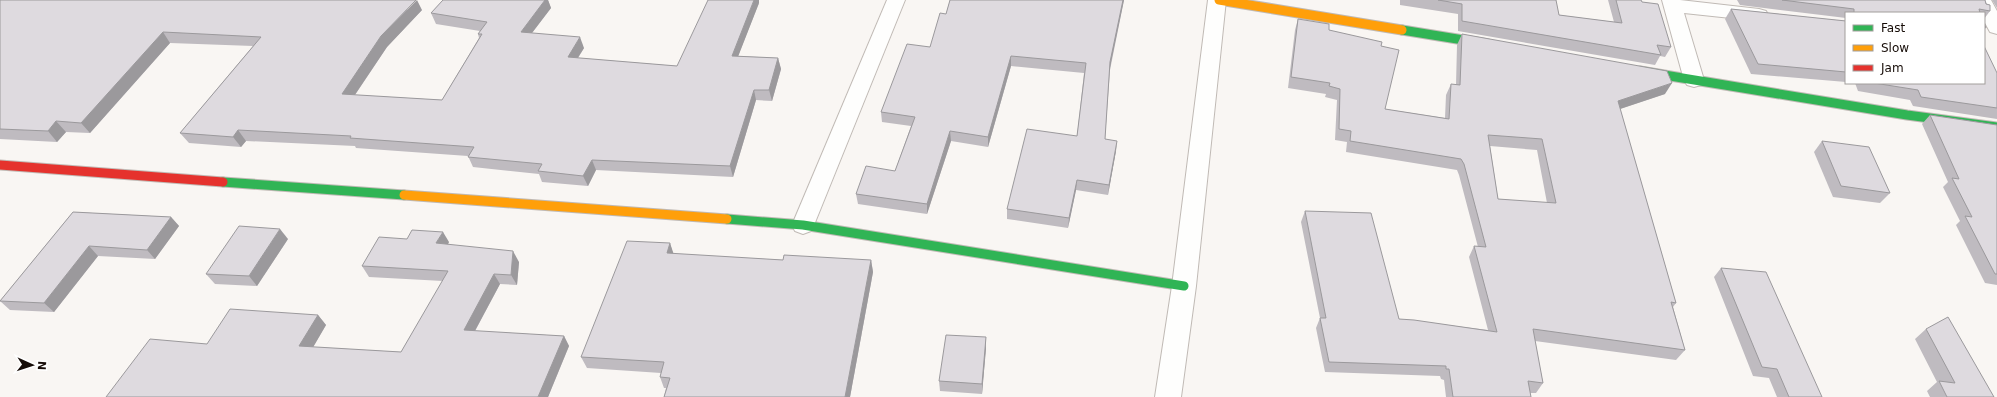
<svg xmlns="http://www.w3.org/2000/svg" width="1997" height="397" viewBox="0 0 1997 397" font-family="'DejaVu Sans',sans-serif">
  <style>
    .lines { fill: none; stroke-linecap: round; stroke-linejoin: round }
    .street-casing { stroke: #c0bab5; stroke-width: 2 }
    .fast-casing { stroke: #c0bab5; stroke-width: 11 }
    .slow-casing { stroke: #c0bab5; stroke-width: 11 }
    .jam-casing { stroke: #c0bab5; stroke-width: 11 }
    .street { fill: #fefefd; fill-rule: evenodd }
    .fast { stroke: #30b455; stroke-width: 9 }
    .slow { stroke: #ff9f0a; stroke-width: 9 }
    .jam { stroke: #e5322d; stroke-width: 9 }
    .wall { fill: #bfbbc0; fill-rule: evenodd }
    .shaded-wall { fill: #9b999c }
    .building { fill: #dedadf; stroke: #9b999c; fill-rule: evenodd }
  </style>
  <rect width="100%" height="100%" fill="#f9f6f3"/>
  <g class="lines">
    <defs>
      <g id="street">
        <path d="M887,0H905L814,225L811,231L803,234L795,231L792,225Z"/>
        <path d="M1208,0H1226L1196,286L1181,397H1155L1172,286Z"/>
        <path d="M1662,0H1680L1759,9L1766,11L1768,15L1766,19L1759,21L1684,13L1704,80L1701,85L1694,87L1687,85L1684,80Z"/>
        <path d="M1973,0H1991L1997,11V34L1990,32L1984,21V13H1980Z"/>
      </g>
      <g id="fast">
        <path d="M1402,30L1488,44"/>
        <path d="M1640,71L1907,115L1997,127"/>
        <path d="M223,182L404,195"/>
        <path d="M727,219L803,225L1184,286"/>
      </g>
      <g id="slow">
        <path d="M1219,0L1402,30"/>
        <path d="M404,195L727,219"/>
      </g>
      <path id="jam" d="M0,165L223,182"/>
    </defs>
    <!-- street casing -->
    <use href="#street" class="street-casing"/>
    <!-- fast casing -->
    <use href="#fast" class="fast-casing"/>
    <!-- slow casing -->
    <use href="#slow" class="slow-casing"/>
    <!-- jam casing -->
    <use href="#jam" class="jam-casing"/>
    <!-- street -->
    <use href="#street" class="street"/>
    <!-- fast -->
    <use href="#fast" class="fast"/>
    <!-- slow -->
    <use href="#slow" class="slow"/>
    <!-- jam -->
    <use href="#jam" class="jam"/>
  </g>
  <!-- wall -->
  <g class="wall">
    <path d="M0,0L422,10L387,47L355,95L442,100L479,38L478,34L480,31L436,24L431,13L443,0H548L551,8L532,33L584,48L578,58L677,66L759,3L738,56L778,58L781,69L772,101L756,100L733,177L596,170L588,186L542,182L539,174L473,167L468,156L356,148L355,146L246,141L241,147L189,143L180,133L253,46L170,43L90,133L66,132L57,142L0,139Z"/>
    <path d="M950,0H1124L1110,70L1105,139L1116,151L1108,195L1076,190L1068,228L1007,219V209L1077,136L1084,73L1011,66L988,147L951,141L927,214L858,204L856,194L895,171L911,126L882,122L881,112L930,47L946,14Z"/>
    <path d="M1400,0H1556L1559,15L1614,22L1608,0H1641L1642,2L1671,47L1665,57L1660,56L1655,65L1458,31V14L1400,5Z"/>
    <path d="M1737,0H1985L1990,11L1984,19V13H1846V18L1740,5Z"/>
    <path d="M1992,0H1997V8Z"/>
    <path d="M1731,9L1846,21V82L1751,74L1725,19Z"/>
    <path d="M1298,19L1329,30L1381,46L1385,109L1445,118L1446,95L1451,84L1456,85L1457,45L1462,34L1665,94L1620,109L1676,303L1673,307L1685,350L1676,360L1535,341L1543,383L1536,393H1530L1531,397H1446L1444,380L1441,379L1440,376L1325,372L1316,328L1320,318L1301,222L1305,211L1399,319L1488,330L1469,257L1474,246L1478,247L1459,175L1457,170L1346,152L1347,142L1335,140L1337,100L1325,97L1326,94L1288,88L1295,30ZM1490,146L1537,150L1547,203L1498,199Z"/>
    <path d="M1997,73V119L1913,106L1910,100L1858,91L1855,83H1853H1984Z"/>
    <path d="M1930,115L1997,125V285L1985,283L1956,225L1960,221L1943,187L1948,182L1922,124Z"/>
    <path d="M1822,141L1890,193L1880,203L1833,197L1814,152Z"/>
    <path d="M73,212L171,217L179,226L155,259L98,256L54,312L10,310L0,301Z"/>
    <path d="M288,239L257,286L215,284L206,274Z"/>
    <path d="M449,242L448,244L519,262L517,285L500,284L475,331L564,336L569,346L548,397L207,344L318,315L326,325L313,347L401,352L443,281L369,277L362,266Z"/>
    <path d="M670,243L673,254L783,260H871L873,272L850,397H664L666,388H664L660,377L661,373L587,368L581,357Z"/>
    <path d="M1721,268L1822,397H1777L1769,378L1753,376L1714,277Z"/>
    <path d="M1926,329L1994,397H1930L1927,391L1937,382L1915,339Z"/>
    <path d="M986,337V348L982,394L940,391L939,381Z"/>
  </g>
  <!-- shaded-wall -->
  <g class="shaded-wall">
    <path d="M417,0L422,10L387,47L348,105L342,94L381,36Z"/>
    <path d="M545,0H548L551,8L525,42L521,32Z"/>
    <path d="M754,0H759V3L734,67L732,56Z"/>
    <path d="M1123,0H1124L1109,72L1110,62Z"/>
    <path d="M163,32L170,43L90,133L81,123Z"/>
    <path d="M580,37L584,48L572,67L568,57Z"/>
    <path d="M1011,56V66L988,147V137Z"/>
    <path d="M778,58L781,69L772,101L769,90Z"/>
    <path d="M1672,83L1665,94L1611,112L1618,101Z"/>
    <path d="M754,90L756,100L733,177L730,166Z"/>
    <path d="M56,121L66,132L57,142L48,131Z"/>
    <path d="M238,130L246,141L241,147L233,137Z"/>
    <path d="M950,131L951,141L927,214V204Z"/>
    <path d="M1117,141L1116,151L1108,195L1109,185Z"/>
    <path d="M592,160L596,170L588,186L583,176Z"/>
    <path d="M1077,180L1076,190L1068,228L1069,218Z"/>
    <path d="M171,217L179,226L155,259L147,250Z"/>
    <path d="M280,229L288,239L257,286L249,276Z"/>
    <path d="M443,232L449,242L443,254L436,243Z"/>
    <path d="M670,243L674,255L667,253Z"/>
    <path d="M89,246L98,256L54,312L44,303Z"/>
    <path d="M513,251L519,262L517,285L511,275Z"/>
    <path d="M871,260L873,272L850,397H845Z"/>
    <path d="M494,274L500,284L470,340L464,330Z"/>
    <path d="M318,315L326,325L308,356L299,346Z"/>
    <path d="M564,336L569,346L548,397H538Z"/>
    <path d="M986,337V348L982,394V384Z"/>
  </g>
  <!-- building -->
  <g class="building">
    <path d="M0,0H416L381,36L342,94L442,100L482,34H478L487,22L431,13L443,0H545L521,32L580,37L568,57L677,66L708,0H754L732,56L778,58L769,90H754L730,166L592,160L583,176L538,171L542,164L468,157L474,147L350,138L351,136L238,130L233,137L180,133L261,37L163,32L81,123L56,121L48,131L0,129Z"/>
    <path d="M950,0H1123L1110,62L1105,139L1117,141L1109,185L1077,180L1069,218L1007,209L1027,129L1077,136L1086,63L1011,56L988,137L950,131L927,204L856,194L866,166L895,171L915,117L881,112L907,44L930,47L940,13L946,14Z"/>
    <path d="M1438,0H1556L1559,15L1622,23L1616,0H1641L1642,2L1658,4L1671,47L1657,45L1661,55L1462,21V4Z"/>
    <path d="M1782,0H1985L1986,4L1990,5V11L1979,9L1980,13H1854V9Z"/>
    <path d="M1731,9L1846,21V72L1758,64Z"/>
    <path d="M1298,19L1329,24V30L1382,42L1381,46L1399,50L1385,109L1449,119L1451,84L1460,85L1462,34L1667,71L1672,83L1618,101L1676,303L1671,302L1685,350L1533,329L1543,383L1528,381L1531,397H1453L1449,369H1446V366L1329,362L1320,318H1326L1305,211L1371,213L1399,319L1414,320L1497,332L1474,246L1486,247L1464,164L1461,159L1350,141L1351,131L1339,129L1340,89L1329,86L1330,83L1291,77ZM1488,135L1542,139L1556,203L1498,199Z"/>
    <path d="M1984,22L1986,28L1984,27Z"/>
    <path d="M1984,46L1997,73V108L1921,97L1918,90L1874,83H1984Z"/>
    <path d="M1930,115L1997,125V274H1995L1965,216L1972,217L1952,178L1959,179Z"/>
    <path d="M1822,141L1869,147L1890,193L1841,186Z"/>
    <path d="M73,212L171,217L147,250L89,246L44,303L0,301Z"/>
    <path d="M239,226L280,229L249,276L206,274Z"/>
    <path d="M412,230L443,232L436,243L513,251L511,275L494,274L464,330L564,336L538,397H106L150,339L207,344L230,309L318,315L299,346L401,352L448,271L362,266L379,237L407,239Z"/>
    <path d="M627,241L670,243L667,253L783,260L784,255L871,260L845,397H664L670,378L660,377L664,362L581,357Z"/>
    <path d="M1721,268L1766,272L1822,397H1789L1777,369L1762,367Z"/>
    <path d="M1948,317L1994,397H1947L1939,381L1955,383L1926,329Z"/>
    <path d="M946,335L986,337L982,384L939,381Z"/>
  </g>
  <!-- legend -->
  <rect x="1845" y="12" width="140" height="72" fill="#ffffff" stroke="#a29e9c"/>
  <rect x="1853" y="25" width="20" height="6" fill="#30b455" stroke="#a29e9c"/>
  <text x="1881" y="32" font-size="12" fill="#160c07">Fast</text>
  <rect x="1853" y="45" width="20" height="6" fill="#ff9f0a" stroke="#a29e9c"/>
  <text x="1881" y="52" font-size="12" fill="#160c07">Slow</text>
  <rect x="1853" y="65" width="20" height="6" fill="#e5322d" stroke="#a29e9c"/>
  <text x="1881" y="72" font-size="12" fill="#160c07">Jam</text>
  <!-- north arrow -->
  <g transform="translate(32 365) rotate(93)" stroke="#ffffff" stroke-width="3" paint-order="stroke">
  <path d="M0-3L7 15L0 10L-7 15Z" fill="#160c07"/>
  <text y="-6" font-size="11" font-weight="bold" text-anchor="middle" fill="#160c07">N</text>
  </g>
</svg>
